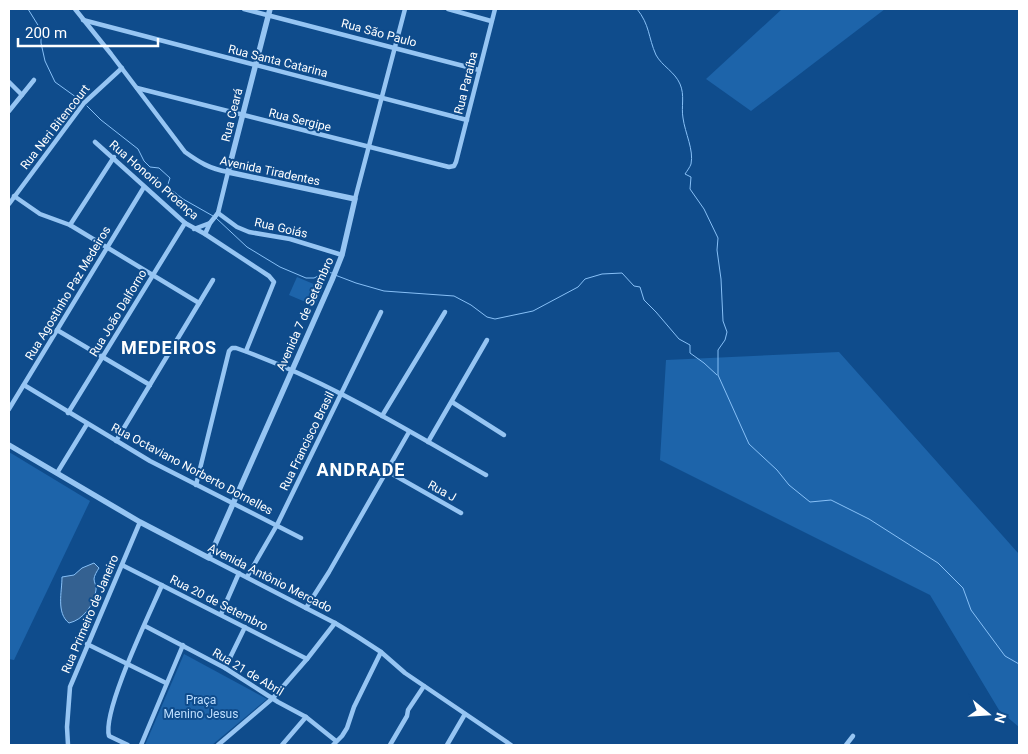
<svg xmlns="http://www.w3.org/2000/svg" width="1028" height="754" viewBox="0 0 1028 754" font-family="Roboto,sans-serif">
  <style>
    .green { fill: #1d64aa }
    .water { fill: #346191; stroke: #87c0f7 }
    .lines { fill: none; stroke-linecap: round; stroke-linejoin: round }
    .stream { stroke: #87c0f7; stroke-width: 1 }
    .minor { stroke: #96c5f3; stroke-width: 4.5 }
    .tertiary { stroke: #96c5f3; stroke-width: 5.5 }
    .labels { text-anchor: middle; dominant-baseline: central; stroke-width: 4; stroke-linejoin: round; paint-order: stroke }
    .street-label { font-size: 12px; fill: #fff; stroke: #0f4c8c }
    .park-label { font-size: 12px; fill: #bddefe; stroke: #0f4c8c }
    .district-label { font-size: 18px; font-weight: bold; letter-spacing: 1px; fill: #fff; stroke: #0f4c8c }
  </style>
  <rect width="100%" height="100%" fill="#0f4c8c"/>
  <!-- green -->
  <g class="green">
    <path d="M782,9H885L751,111L706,79Z"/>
    <path d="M297,277L323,288L315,306L289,295Z"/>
    <path d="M839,352L1019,554V727L999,710L930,595L660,460L666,360Z"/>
    <path d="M9,452L90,501L14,660L9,659Z"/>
    <path d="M184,654L267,699L212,745H145Z"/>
  </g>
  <!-- water -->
  <path class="water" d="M94,563L99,568C97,571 94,576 94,579C94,583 97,586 96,590C94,605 83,620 69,623C56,613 62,592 62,577L74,575L82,568Z"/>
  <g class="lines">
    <!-- stream -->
    <g class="stream">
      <path d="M28,9L41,30V43L45,61L55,82L80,100"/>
      <path d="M637,9C650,25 648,37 656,55C662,66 675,72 680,84C685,95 681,107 683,118C685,133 694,150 691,164C690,167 687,171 685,174L691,177L690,189L704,209L718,238L717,250L721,279L723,321L727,332L725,340L718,350V375L749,444L777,470L789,485L810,502L831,500L869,519L938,563L963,588L971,610L1005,656L1019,664"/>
      <path d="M87,106L101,120L138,149L144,161L150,167L159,168L170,178L168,184L169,188L183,199L213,216"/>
      <path d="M216,218L247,247L280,267L306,278H314L327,272L332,273"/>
      <path d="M335,275L356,283L384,291L454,296L471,305L487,317L495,319L533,311L578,287L585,279L602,274L622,273L634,286L640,287L644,300L656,312L679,339L690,345V353L704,363L717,375"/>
    </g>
    <!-- minor -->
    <g class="minor">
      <path d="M75,9L111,54L185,152C199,162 210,169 228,172L218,213L210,223L205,234"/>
      <path d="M244,9L479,70"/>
      <path d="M448,9L491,21"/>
      <path d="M83,20L467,120"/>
      <path d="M9,82L22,95"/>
      <path d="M137,88L449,167L454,166L456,162L495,9"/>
      <path d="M9,111L34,80"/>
      <path d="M95,142L185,223L205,234L269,276L274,282L246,351"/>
      <path d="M14,196L40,214L70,225L199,303"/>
      <path d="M355,199L405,9"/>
      <path d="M9,204L84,103L122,68"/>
      <path d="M218,213L237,227L249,232L290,239L342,255"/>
      <path d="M70,225L114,157"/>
      <path d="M194,229L210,223"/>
      <path d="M57,330L150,385"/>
      <path d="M24,385L150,461L301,538"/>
      <path d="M452,402L504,435"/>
      <path d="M9,409L144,187"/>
      <path d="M68,413L185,223"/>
      <path d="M382,416L445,312"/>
      <path d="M116,441L213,280"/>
      <path d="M428,442L487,340"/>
      <path d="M387,471L461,513"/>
      <path d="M57,473L87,424"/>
      <path d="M196,485L229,351L232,348H236C325,379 405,429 486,475"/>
      <path d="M209,558L335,623L358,637L381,652L405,673L511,745"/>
      <path d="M122,565L307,659"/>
      <path d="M247,577L277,525L381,312"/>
      <path d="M306,608L329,572L409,432"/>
      <path d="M221,614L239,573"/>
      <path d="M145,626L225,668L278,702L306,717L336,741"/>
      <path d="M87,644L166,683"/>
      <path d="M225,668L245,627"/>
      <path d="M68,745L67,727L70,687L140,522"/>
      <path d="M128,745L109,736C102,711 150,613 162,585"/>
      <path d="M141,745L183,645"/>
      <path d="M218,745L273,698L307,659L335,623"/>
      <path d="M282,745L306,717"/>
      <path d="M333,745L342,736L347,728L354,707L381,652"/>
      <path d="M390,745L407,716L408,710L424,686"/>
      <path d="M447,745L465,714"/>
      <path d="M846,745L853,736"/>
    </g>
    <!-- tertiary -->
    <path class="tertiary" d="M9,445L140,522L209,558L332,280L342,255L355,199L228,172L270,9"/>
  </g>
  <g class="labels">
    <!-- street labels -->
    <g class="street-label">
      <text transform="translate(379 33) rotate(15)">Rua São Paulo</text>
      <text transform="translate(278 61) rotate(14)">Rua Santa Catarina</text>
      <text transform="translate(466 83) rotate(-76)">Rua Paraíba</text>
      <text transform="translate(232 115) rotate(-76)">Rua Ceará</text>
      <text transform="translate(300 120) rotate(14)">Rua Sergipe</text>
      <text transform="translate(55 127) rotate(-52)">Rua Neri Bitencourt</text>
      <text transform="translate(270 171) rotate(12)">Avenida Tiradentes</text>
      <text transform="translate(154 180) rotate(41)">Rua Honorio Proença</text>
      <text transform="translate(281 228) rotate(13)">Rua Goiás</text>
      <text transform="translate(68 293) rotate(-59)">Rua Agostinho Paz Medeiros</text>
      <text transform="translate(118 313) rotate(-59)">Rua João Dalforno</text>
      <text transform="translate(305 314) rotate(-66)">Avenida 7 de Setembro</text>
      <text transform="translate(307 441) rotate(-64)">Rua Francisco Brasil</text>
      <text transform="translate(192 469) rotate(28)">Rua Octaviano Norberto Dornelles</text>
      <text transform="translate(442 491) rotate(29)">Rua J</text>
      <text transform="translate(270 578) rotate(27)">Avenida Antônio Mercado</text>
      <text transform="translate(219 603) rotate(27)">Rua 20 de Setembro</text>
      <text transform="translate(90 614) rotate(-67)">Rua Primeiro de Janeiro</text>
      <text transform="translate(248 672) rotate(31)">Rua 21 de Abril</text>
    </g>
    <!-- park labels -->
    <g class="park-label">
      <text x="201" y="700">Praça<tspan x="201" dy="14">Menino Jesus</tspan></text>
    </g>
    <!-- district labels -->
    <g class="district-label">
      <text x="169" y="347">MEDEIROS</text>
      <text x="361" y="469">ANDRADE</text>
    </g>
  </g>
  <!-- border -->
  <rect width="1028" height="754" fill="none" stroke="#ffffff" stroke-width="20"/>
  <!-- north arrow -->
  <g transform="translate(988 714) rotate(108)" stroke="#0f4c8c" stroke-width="4" paint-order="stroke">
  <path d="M0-4L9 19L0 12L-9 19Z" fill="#ffffff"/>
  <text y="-8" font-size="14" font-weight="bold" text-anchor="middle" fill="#ffffff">N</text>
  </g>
  <!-- scale -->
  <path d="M18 38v8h140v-8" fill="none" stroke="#ffffff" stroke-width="2.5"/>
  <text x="25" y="38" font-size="15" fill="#ffffff" stroke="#0f4c8c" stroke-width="4" paint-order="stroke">200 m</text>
</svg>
